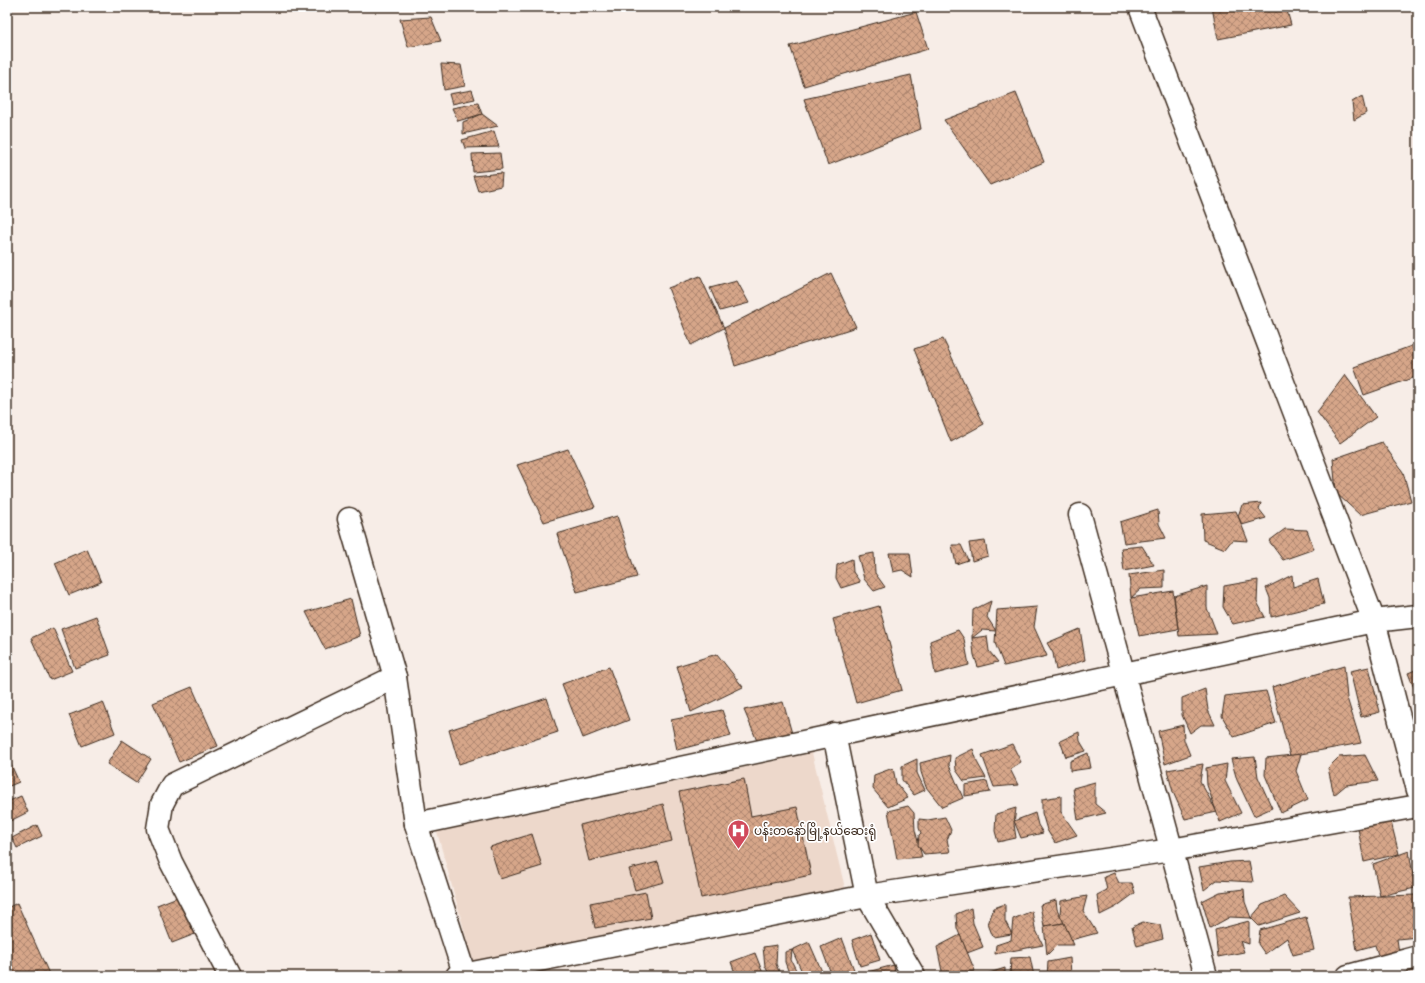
<svg xmlns="http://www.w3.org/2000/svg" width="1425" height="983" viewBox="0 0 1425 983" font-family="Kalam,'Noto Sans Myanmar',sans-serif">
  <style>
    .built { fill: #edd8cb }
    .building { fill: url(#building-cross-hatch); stroke: #3b2a1e }
    .lines { fill: none; stroke-linecap: round; stroke-linejoin: round }
    .street-casing { stroke: #3b2a1e; stroke-width: 25 }
    .secondary-casing { stroke: #3b2a1e; stroke-width: 25 }
    .street { stroke: #fff; stroke-width: 22 }
    .secondary { stroke: #fff; stroke-width: 22 }
    .labels { text-anchor: middle; dominant-baseline: central; stroke-width: 3.5; stroke-linejoin: round; paint-order: stroke }
    .poi-label { font-size: 12px; fill: #3b2a1e; stroke: #fff; text-anchor: start }
  </style>
  <defs>
    <pattern id="building-cross-hatch" width="8" height="8" patternUnits="userSpaceOnUse"><rect width="8" height="8" fill="#d6a689"/><path d="M0 0l8 8M0 8l8-8" fill="none" stroke="#af876f"/></pattern>
  </defs>
  <rect width="100%" height="100%" fill="#f7ede7"/>
  <filter id="ink" filterUnits="userSpaceOnUse"><feTurbulence type="fractalNoise" baseFrequency=".025" numOctaves="2"/><feDisplacementMap in="SourceGraphic" scale="8" xChannelSelector="R" yChannelSelector="G"/><feConvolveMatrix kernelMatrix="1 2 1 2 8 2 1 2 1" color-interpolation-filters="sRGB"/></filter>
  <g filter="url(#ink)">
    <!-- built -->
    <path class="built" d="M812,753L846,892L473,962L437,832Z"/>
    <!-- building -->
    <g class="building">
      <path d="M1212,7H1286L1291,25L1218,39Z"/>
      <path d="M916,12L928,49L804,86L790,46Z"/>
      <path d="M431,17L441,41L408,47L400,19Z"/>
      <path d="M441,64L461,65L465,86L444,90Z"/>
      <path d="M911,75L921,129L828,165L804,99Z"/>
      <path d="M472,90L475,99L452,104L449,94Z"/>
      <path d="M1016,93L1044,162L990,185L944,120Z"/>
      <path d="M1362,96L1366,113L1354,120L1352,102Z"/>
      <path d="M478,103L482,114L458,121L452,108Z"/>
      <path d="M482,114L498,126L463,134V122Z"/>
      <path d="M494,131L499,147L465,148L462,140Z"/>
      <path d="M500,153L502,169L473,172L472,154Z"/>
      <path d="M502,173L501,186L478,191L473,176Z"/>
      <path d="M831,273L856,327L735,366L724,328Z"/>
      <path d="M700,276L724,328L691,345L668,288Z"/>
      <path d="M737,281L749,303L720,311L710,288Z"/>
      <path d="M943,339L984,424L951,442L914,349Z"/>
      <path d="M1414,345L1418,355V376L1364,395L1354,367Z"/>
      <path d="M1345,375L1376,417L1340,443L1317,412Z"/>
      <path d="M1382,442L1403,472L1411,501L1360,515L1336,493L1333,459Z"/>
      <path d="M568,449L595,507L544,522L517,465Z"/>
      <path d="M1261,503L1259,509L1266,518L1242,525L1238,516L1242,505Z"/>
      <path d="M1158,510L1159,524L1166,538L1124,543L1120,522Z"/>
      <path d="M1236,511L1248,541L1232,540L1225,549L1203,540L1202,514Z"/>
      <path d="M617,516L637,577L577,592L557,534Z"/>
      <path d="M1285,529L1307,530L1314,549L1283,560L1269,541Z"/>
      <path d="M985,541L988,556L972,561L969,543Z"/>
      <path d="M952,545H961L968,560L956,564Z"/>
      <path d="M1142,546L1154,565L1124,571L1121,548Z"/>
      <path d="M87,549L101,582L69,595L55,563Z"/>
      <path d="M874,553L875,573L885,587L874,591L864,579L858,556Z"/>
      <path d="M889,553H910L913,577L902,570L893,572Z"/>
      <path d="M852,559L853,572L860,582L841,588L836,578L837,565Z"/>
      <path d="M1164,570V588L1141,589L1131,598L1129,575Z"/>
      <path d="M1292,575L1293,587L1318,579L1324,604L1271,617L1270,598L1266,588Z"/>
      <path d="M1258,580L1257,602L1265,617L1233,624L1223,607L1224,586Z"/>
      <path d="M1207,586V608L1217,634L1179,636L1174,596Z"/>
      <path d="M1173,591L1178,629L1139,636L1131,598Z"/>
      <path d="M351,599L360,636L325,649L306,612Z"/>
      <path d="M991,601L987,617L996,631L982,630L972,638L973,610Z"/>
      <path d="M879,606L902,690L856,703L833,619Z"/>
      <path d="M1037,607L1034,627L1047,656L1004,666L995,643L997,610Z"/>
      <path d="M96,616L110,655L75,668L61,629Z"/>
      <path d="M53,628L72,671L50,680L31,638Z"/>
      <path d="M1080,629L1085,660L1056,670L1053,653L1047,643Z"/>
      <path d="M958,630L964,639L969,665L935,674L930,641Z"/>
      <path d="M987,636L989,651L998,662L978,667L974,655L972,638Z"/>
      <path d="M717,654L743,687L691,712L677,666Z"/>
      <path d="M1344,666L1347,698L1361,743L1290,756L1272,687Z"/>
      <path d="M609,667L629,720L583,738L562,684Z"/>
      <path d="M1369,667L1380,712L1361,717L1350,671Z"/>
      <path d="M1418,669V698L1408,673Z"/>
      <path d="M192,687L218,746L179,762L153,703Z"/>
      <path d="M1205,689L1208,710L1215,725H1201L1190,733L1182,715V698Z"/>
      <path d="M1266,691L1276,723L1234,737L1222,716L1225,696Z"/>
      <path d="M547,698L558,732L459,764L449,730Z"/>
      <path d="M103,702L115,733L82,746L69,715Z"/>
      <path d="M783,702L793,737L760,748L744,710Z"/>
      <path d="M722,710L731,736L677,750L671,720Z"/>
      <path d="M1183,725L1184,740L1190,755L1165,764L1158,731Z"/>
      <path d="M1079,732L1080,741L1086,751L1066,757L1060,741Z"/>
      <path d="M122,740L151,759L136,783L107,764Z"/>
      <path d="M1012,744L1021,762L1010,769L1018,785L994,787L982,755Z"/>
      <path d="M973,749L978,764L986,778L964,781L956,770L955,758Z"/>
      <path d="M1088,753L1091,768L1070,771V761Z"/>
      <path d="M1301,754L1296,771L1308,800L1281,813L1265,775L1266,758Z"/>
      <path d="M950,755L949,765L963,798L942,807L926,787L921,772L920,763Z"/>
      <path d="M1365,755L1378,781L1346,785L1334,795L1328,768L1339,757Z"/>
      <path d="M7,756L19,782L7,787Z"/>
      <path d="M1255,757L1258,777L1272,808L1254,816L1237,780L1231,759Z"/>
      <path d="M917,759V773L925,790L914,795L902,780V766Z"/>
      <path d="M1203,764L1200,781L1217,812L1185,819L1173,792L1167,770Z"/>
      <path d="M1227,764L1225,781L1241,813L1220,822L1207,785L1206,768Z"/>
      <path d="M893,768L896,783L908,798L888,807L873,789L874,775Z"/>
      <path d="M744,779L751,816L797,807L811,875L701,898L679,792Z"/>
      <path d="M987,781L990,792L965,796V785Z"/>
      <path d="M1095,782V804L1106,813L1078,820L1073,788Z"/>
      <path d="M21,796L28,812L10,821L7,815V802Z"/>
      <path d="M1061,796V812L1077,835L1055,843L1047,830L1042,813V799Z"/>
      <path d="M663,804L672,841L589,861L580,825Z"/>
      <path d="M908,806L914,813L915,830L922,857L897,859L888,811Z"/>
      <path d="M1016,808L1014,824L1016,838L998,842L995,831L996,814Z"/>
      <path d="M1035,813L1038,825L1043,833L1021,838L1014,821Z"/>
      <path d="M945,817L951,830L947,840L950,852L924,854L918,845L919,835L921,833L919,828V819L928,820Z"/>
      <path d="M1390,818L1399,854L1364,862L1358,828Z"/>
      <path d="M37,825L42,836L17,848L12,838Z"/>
      <path d="M532,834L542,866L500,879L490,847Z"/>
      <path d="M1409,851L1415,888L1380,896L1373,864Z"/>
      <path d="M1249,861L1253,882L1217,880L1204,890L1199,867L1230,862Z"/>
      <path d="M658,862L664,882L635,890L629,869Z"/>
      <path d="M1114,873L1119,883H1132L1135,893L1116,907L1100,915L1097,895L1107,890L1104,877Z"/>
      <path d="M1244,889L1245,902L1251,918L1230,917L1210,928L1202,901L1220,892Z"/>
      <path d="M646,892L651,918L595,928L590,903Z"/>
      <path d="M1417,895L1418,937L1397,939L1399,953L1379,958L1375,945L1357,950L1348,897Z"/>
      <path d="M180,896L195,934L172,943L157,905Z"/>
      <path d="M1087,896L1083,911L1097,933L1071,940L1060,916L1061,901Z"/>
      <path d="M1284,896L1300,913L1259,926L1251,918L1262,905Z"/>
      <path d="M1056,900L1057,909L1064,923L1044,926L1040,905Z"/>
      <path d="M17,903L50,976H7V908Z"/>
      <path d="M1005,904V921L1012,934L993,937L988,924L994,908Z"/>
      <path d="M971,908L973,923L983,947L967,953L957,928L956,914Z"/>
      <path d="M1032,911L1035,928L1043,945L995,954L996,945L1011,940L1013,919Z"/>
      <path d="M1306,917L1314,950L1293,955L1287,938L1265,954L1258,944L1260,930Z"/>
      <path d="M1249,921V944L1240,941L1244,952L1218,957L1215,930Z"/>
      <path d="M1143,922L1160,925L1163,939L1137,946L1132,927Z"/>
      <path d="M1064,923L1074,945H1057L1047,955L1044,926Z"/>
      <path d="M871,933L880,960L860,966L852,940Z"/>
      <path d="M960,935L975,971L943,976L937,947Z"/>
      <path d="M842,938L856,975L853,976H832L821,947Z"/>
      <path d="M809,942L824,976H804L792,950Z"/>
      <path d="M777,945L776,964L781,976H770L765,966L763,947Z"/>
      <path d="M792,950L791,960L796,970L789,973L785,962V952Z"/>
      <path d="M755,953L764,976H736L731,962Z"/>
      <path d="M1030,957L1034,976H1010L1011,958Z"/>
      <path d="M1070,958L1071,976H1047L1048,962Z"/>
      <path d="M894,965L895,976H856V975Z"/>
      <path d="M1005,968V976H980Z"/>
    </g>
    <g class="lines">
      <defs>
        <g id="street">
          <path d="M1080,515L1206,976"/>
          <path d="M349,519L395,677L416,824L465,976"/>
          <path d="M834,734L867,896L914,976"/>
          <path d="M416,824L1374,621L1140,7"/>
          <path d="M230,976L171,862L158,829L162,804L172,785L395,677"/>
          <path d="M457,976L867,896L1171,850L1418,806"/>
          <path d="M1348,976L1418,957"/>
        </g>
        <path id="secondary" d="M1418,616L1374,621L1418,790"/>
      </defs>
      <!-- street casing -->
      <use href="#street" class="street-casing"/>
      <!-- secondary casing -->
      <use href="#secondary" class="secondary-casing"/>
      <!-- street -->
      <use href="#street" class="street"/>
      <!-- secondary -->
      <use href="#secondary" class="secondary"/>
    </g>
  </g>
  <!-- icons -->
  <defs>
    <symbol id="hospital-pin" viewBox="-11 -11 22 30"><path d="M0 17L-7.5 6A9.5 9.5 0 1 1 7.5 6Z" fill="#d1495b" stroke="#fff"/><path d="M-5-5h3v3.5h4V-5h3V5h-3V1.5h-4V5h-3Z" fill="#fff"/></symbol>
  </defs>
  <g fill-rule="evenodd">
    <use href="#hospital-pin" x="726" y="818" width="25" height="34"/>
  </g>
  <g class="labels">
    <!-- poi labels -->
    <g class="poi-label">
      <text x="754" y="831">ပန်းတနော်မြို့နယ်ဆေးရုံ</text>
    </g>
  </g>
  <!-- margin -->
  <rect width="1425" height="983" fill="none" stroke="#fff" stroke-width="24"/>
  <rect x="12" y="12" width="1401" height="959" fill="none" stroke="#3b2a1e" stroke-width="1.5" filter="url(#ink)"/>
</svg>
